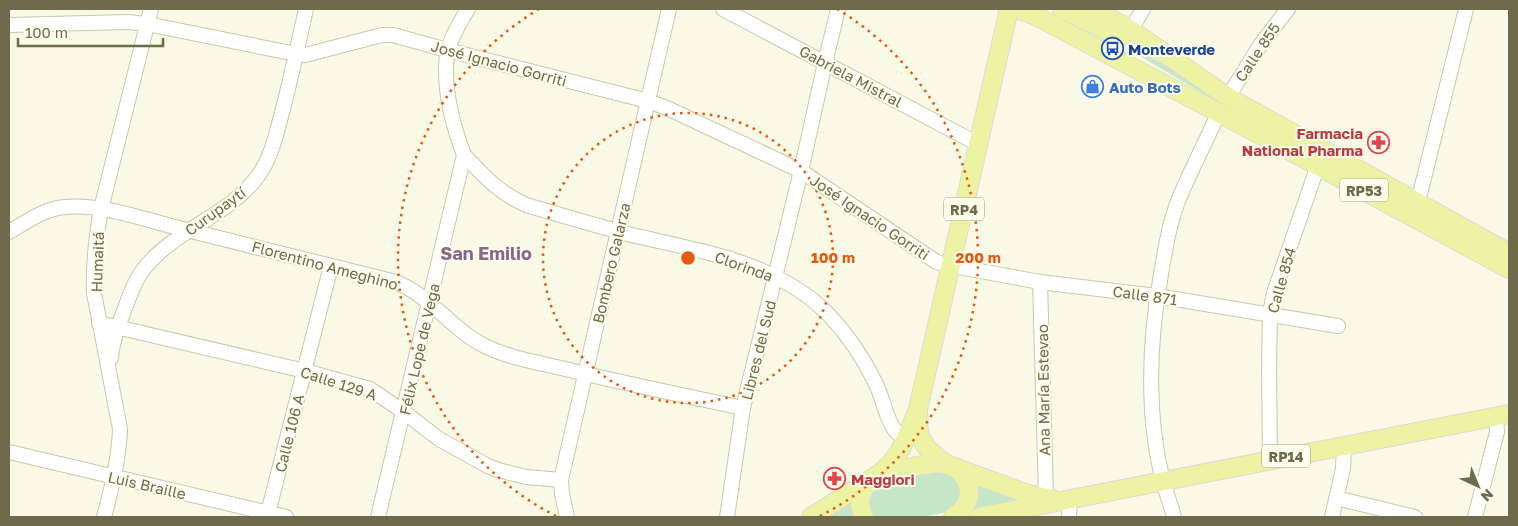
<svg xmlns="http://www.w3.org/2000/svg" width="1518" height="526" viewBox="0 0 1518 526" font-family="'Golos Text',sans-serif">
  <style>
    .green { fill: #c5e6c7 }
    .lines { fill: none; stroke-linecap: round; stroke-linejoin: round }
    .minor-casing { stroke: #cac7ac; stroke-width: 16 }
    .major-casing { stroke: #dddbd4; stroke-width: 20 }
    .minor { stroke: #fff; stroke-width: 14 }
    .major { stroke: #ecf3a3; stroke-width: 18 }
    .ring { fill: none; stroke: #e8590c; stroke-width: 2.5; stroke-dasharray: 2.5 5 }
    .labels { text-anchor: middle; dominant-baseline: central; stroke-width: 4; stroke-linejoin: round; paint-order: stroke }
    .shield { fill: #fcfdeb; stroke: #9a967c; stroke-width: 1 }
    .shield-label { font-size: 14px; font-weight: bold; fill: #706a4d }
    .transit-label { font-size: 15px; font-weight: bold; fill: #164399; stroke: #fcfdeb; text-anchor: start }
    .street-label { font-size: 15px; fill: #706a4d; stroke: #fcfdeb }
    .shop-label { font-size: 15px; font-weight: bold; fill: #366cbe; stroke: #fcfdeb; text-anchor: start }
    .health-label { font-size: 15px; font-weight: bold; fill: #be3a42; stroke: #fcfdeb; text-anchor: end }
    .quarter-label { font-size: 18px; font-weight: bold; fill: #8c6588; stroke: #fcfdeb }
    .centre { fill: #e8590c; stroke: #fcfdeb; stroke-width: 2.5 }
    .ring-label { font-size: 15px; text-anchor: middle; font-weight: bold; fill: #e8590c; stroke: #fcfdeb; stroke-width: 4; stroke-linejoin: round; paint-order: stroke }
  </style>
  <rect width="100%" height="100%" fill="#f8fae5"/>
  <!-- green -->
  <g class="green">
    <path d="M1139,50L1223,100L1509,263L1224,106L1140,56L1137,51Z"/>
    <path d="M924,470L955,472L964,491L952,511L923,517H870L865,494L870,487Z"/>
    <path d="M971,483L1023,498L1025,503L967,513Z"/>
    <path d="M858,493L860,517H819Z"/>
  </g>
  <g class="lines">
    <defs>
      <g id="minor">
        <path d="M723,9L978,144"/>
        <path d="M9,25L128,22L147,24L296,54L305,55L382,35H393L447,50L648,101L667,108L801,171L935,261L942,264L1040,282L1157,296L1338,326"/>
        <path d="M1131,30L1143,9"/>
        <path d="M1228,97L1261,44L1288,9"/>
        <path d="M464,155C485,177 498,192 526,205C560,215 594,225 628,234C698,251 777,261 829,315C848,335 864,359 876,384C883,398 885,416 894,429C897,433 901,436 905,440"/>
        <path d="M1417,203L1421,190L1466,9"/>
        <path d="M9,232C26,222 44,209 64,207C100,204 137,217 171,226C246,244 321,264 396,282C432,297 452,330 485,346C509,358 536,362 561,368C622,383 682,395 743,408"/>
        <path d="M1040,282L1046,497"/>
        <path d="M99,323L305,371L370,389L404,412L439,439L488,466L498,470L526,477L561,480"/>
        <path d="M111,358C112,342 118,326 124,311C129,297 134,282 143,270C173,230 228,217 258,176C273,155 277,130 284,105C292,73 299,41 306,9"/>
        <path d="M9,452L286,517"/>
        <path d="M1270,460L1269,368L1270,313L1274,293L1318,165"/>
        <path d="M1336,498L1415,517"/>
        <path d="M268,513L331,266"/>
        <path d="M104,517C112,488 119,459 120,429L94,293C93,264 96,237 101,209L151,9"/>
        <path d="M378,517L464,155C453,126 445,97 446,65C447,60 446,55 448,50C451,36 461,21 468,9"/>
        <path d="M567,517L562,494L561,480L669,9"/>
        <path d="M727,517L743,408L801,171L825,63L838,9"/>
        <path d="M1069,517L1070,499"/>
        <path d="M1174,517C1171,505 1166,493 1163,481C1146,414 1149,342 1161,274C1165,250 1169,226 1177,204C1189,173 1205,144 1218,114"/>
        <path d="M1332,517L1343,469L1344,445"/>
        <path d="M1475,517L1497,432L1496,416"/>
      </g>
      <g id="major">
        <path d="M1018,9L1038,17C1195,100 1353,184 1509,269"/>
        <path d="M1062,9L1121,37"/>
        <path d="M1093,9L1131,30L1228,97L1509,253"/>
        <path d="M918,412C919,418 918,426 919,432C922,447 937,458 948,465"/>
        <path d="M876,476C901,459 907,435 918,409L1009,9"/>
        <path d="M811,517L876,476L917,466L939,463L948,465L1028,494L1053,499"/>
        <path d="M864,517C857,501 859,495 870,481"/>
        <path d="M953,517C974,504 974,483 955,467"/>
        <path d="M979,517L1509,414"/>
      </g>
    </defs>
    <!-- minor casing -->
    <use href="#minor" class="minor-casing"/>
    <!-- major casing -->
    <use href="#major" class="major-casing"/>
    <!-- minor -->
    <use href="#minor" class="minor"/>
    <!-- major -->
    <use href="#major" class="major"/>
  </g>
  <!-- distance rings -->
  <g class="ring">
    <circle cx="688" cy="258" r="145"/>
    <path d="M556 516A290 290 0 0 1 539 9M837 9A290 290 0 0 1 820 516"/>
  </g>
  <!-- icons -->
  <defs>
    <symbol id="bus-ring" viewBox="-11 -11 22 22"><circle r="9.5" fill="#fcfdeb" stroke="#1a4fb4" stroke-width="1.5"/><path d="M-5-6H5V4H4V6H2V4H-2V6H-4V4H-5ZM-3.5-4V0h7V-4ZM-3.5 1.2v1.5H-2V1.2ZM2 1.2v1.5H3.5V1.2Z" fill="#1a4fb4"/></symbol>
    <symbol id="shop-ring" viewBox="-11 -11 22 22"><circle r="9.5" fill="#fcfdeb" stroke="#3f7fe0" stroke-width="1.5"/><path d="M-5-2.5h2.3a2.7 3.5 0 0 1 5.4 0H5L5.5 6h-11ZM-1.5-2.5h3a1.5 2.3 0 0 0-3 0Z" fill="#3f7fe0"/></symbol>
    <symbol id="pharmacy-ring" viewBox="-11 -11 22 22"><circle r="9.5" fill="#fcfdeb" stroke="#e0444e" stroke-width="1.5"/><path d="M-2-6h4v4h4v4h-4v4h-4v-4h-4v-4h4Z" fill="#e0444e"/></symbol>
  </defs>
  <g fill-rule="evenodd">
    <use href="#bus-ring" x="1100" y="36" width="25" height="25"/>
    <use href="#shop-ring" x="1080" y="74" width="25" height="25"/>
    <use href="#pharmacy-ring" x="1366" y="130" width="25" height="25"/>
    <use href="#pharmacy-ring" x="822" y="466" width="25" height="25"/>
  </g>
  <g class="labels">
    <!-- shield labels -->
    <g class="shield">
      <rect x="1340" y="178.5" width="48" height="23" rx="4"/>
      <rect x="944" y="197.5" width="40" height="23" rx="4"/>
      <rect x="1262" y="444.5" width="48" height="23" rx="4"/>
    </g>
    <g class="shield-label">
      <text x="1364" y="190">RP53</text>
      <text x="964" y="209">RP4</text>
      <text x="1286" y="456">RP14</text>
    </g>
    <!-- transit labels -->
    <g class="transit-label">
      <text x="1128" y="49">Monteverde</text>
    </g>
    <!-- street labels -->
    <g class="street-label">
      <text transform="translate(1257 52) rotate(-56)">Calle 855</text>
      <text transform="translate(499 63) rotate(15)">José Ignacio Gorriti</text>
      <text transform="translate(851 76) rotate(28)">Gabriela Mistral</text>
      <text transform="translate(215 211) rotate(-36)">Curupaytí</text>
      <text transform="translate(870 217) rotate(34)">José Ignacio Gorriti</text>
      <text transform="translate(97 262) rotate(-88)">Humaitá</text>
      <text transform="translate(611 263) rotate(-77)">Bombero Galarza</text>
      <text transform="translate(325 265) rotate(15)">Florentino Ameghino</text>
      <text transform="translate(744 266) rotate(20)">Clorinda</text>
      <text transform="translate(1281 280) rotate(-74)">Calle 854</text>
      <text transform="translate(1145 295) rotate(8)">Calle 871</text>
      <text transform="translate(419 349) rotate(-77)">Félix Lope de Vega</text>
      <text transform="translate(758 350) rotate(-76)">Libres del Sud</text>
      <text transform="translate(339 383) rotate(18)">Calle 129 A</text>
      <text transform="translate(1043 390) rotate(-91)">Ana María Estevao</text>
      <text transform="translate(289 433) rotate(-76)">Calle 106 A</text>
      <text transform="translate(147 485) rotate(13)">Luis Braille</text>
    </g>
    <!-- shop labels -->
    <g class="shop-label">
      <text x="1109" y="87">Auto Bots</text>
    </g>
    <!-- health labels -->
    <g class="health-label">
      <text x="1363" y="133">Farmacia<tspan x="1363" dy="17">National Pharma</tspan></text>
      <text x="851" y="479" text-anchor="start">Maggiori</text>
    </g>
    <!-- quarter labels -->
    <g class="quarter-label">
      <text x="486" y="253">San Emilio</text>
    </g>
  </g>
  <circle cx="688" cy="258" r="8" class="centre"/>
  <g class="ring-label">
    <text x="833" y="263">100 m</text>
    <text x="978" y="263">200 m</text>
  </g>
  <!-- border -->
  <rect width="1518" height="526" fill="none" stroke="#706a4d" stroke-width="20"/>
  <!-- north arrow -->
  <g transform="translate(1478 486) rotate(136)" stroke="#fcfdeb" stroke-width="4" paint-order="stroke">
  <path d="M0-4L9 19L0 12L-9 19Z" fill="#706a4d"/>
  <text y="-8" font-size="14" font-weight="bold" text-anchor="middle" fill="#706a4d">N</text>
  </g>
  <!-- scale -->
  <path d="M18 38v8h145v-8" fill="none" stroke="#706a4d" stroke-width="2.5"/>
  <text x="25" y="38" font-size="15" fill="#706a4d" stroke="#fcfdeb" stroke-width="4" paint-order="stroke">100 m</text>
</svg>
